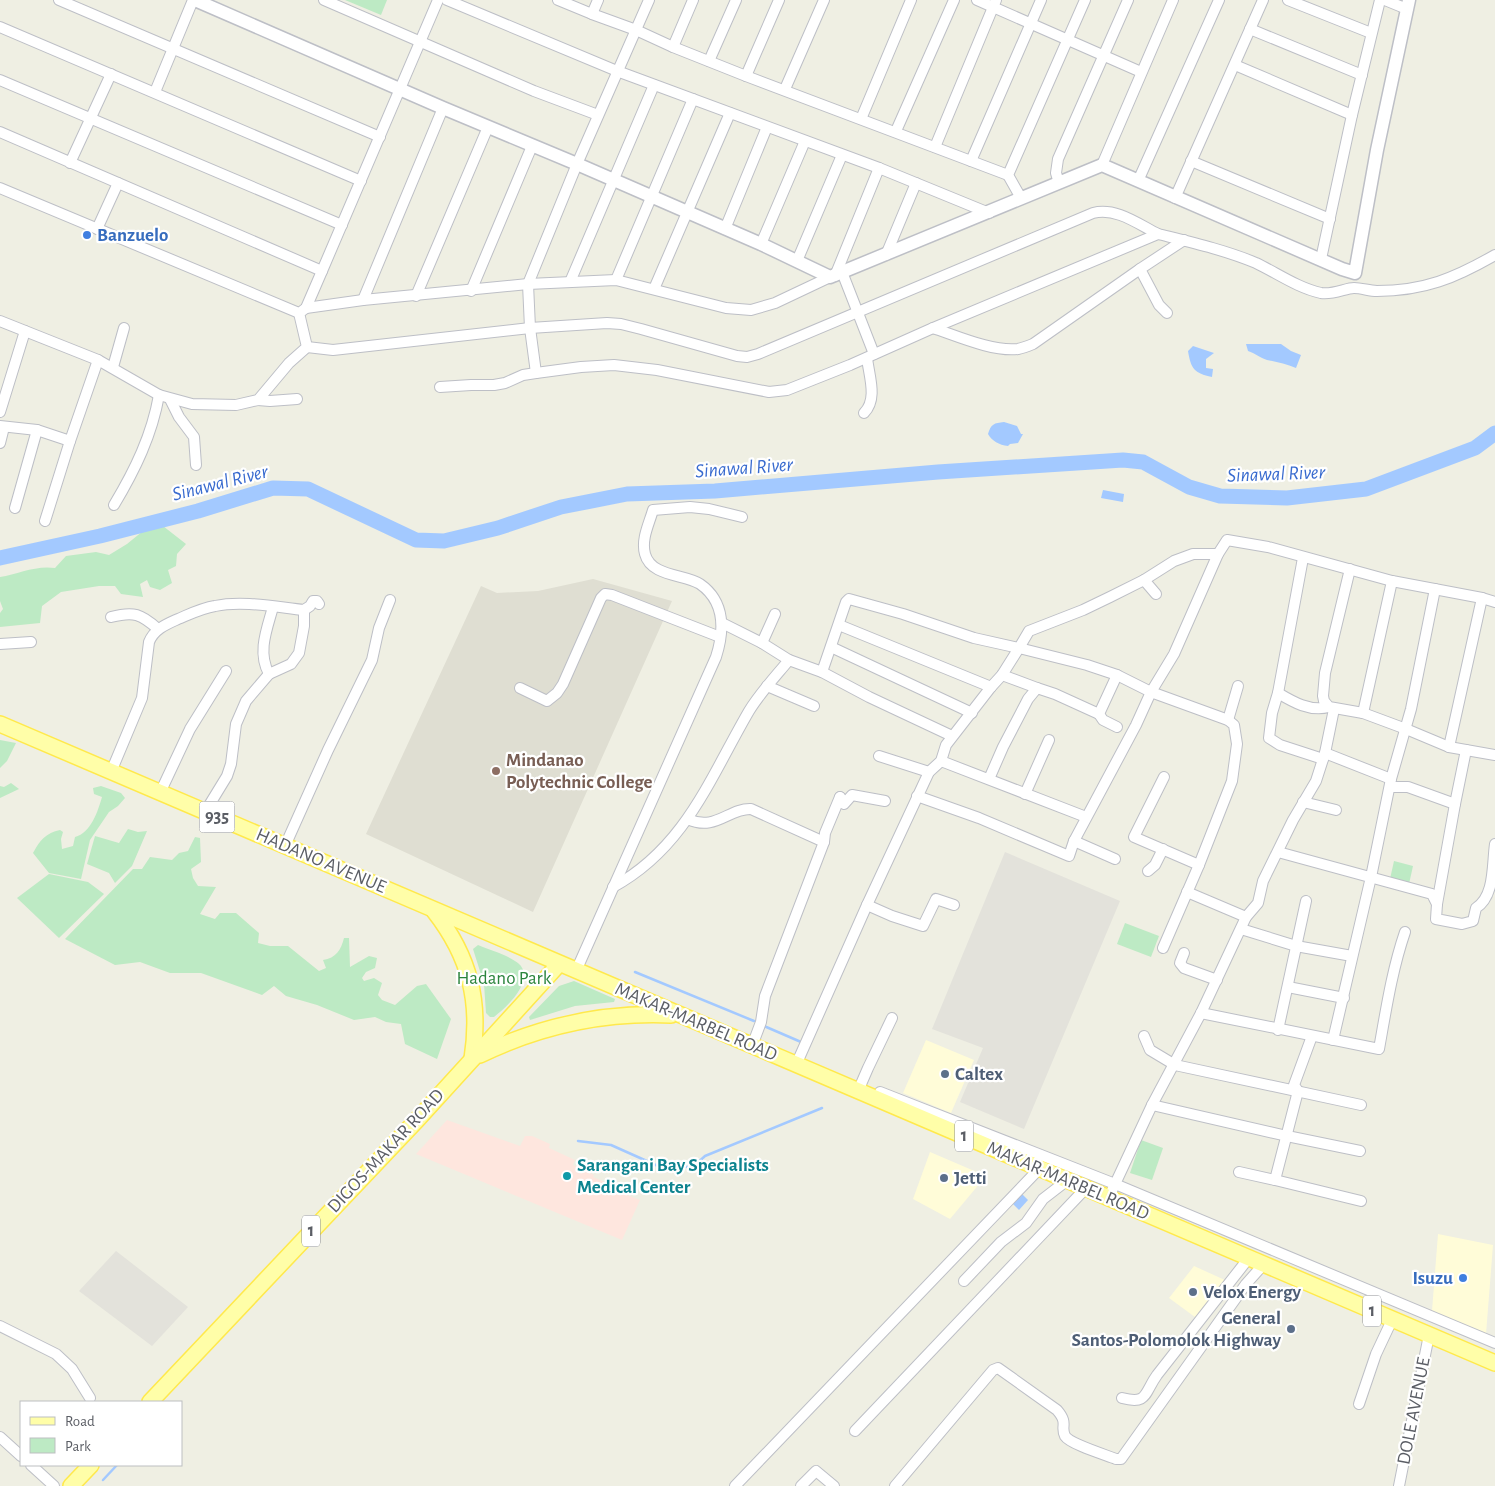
<svg xmlns="http://www.w3.org/2000/svg" width="1495" height="1486" viewBox="0 0 1495 1486" font-family="'Alegreya Sans',sans-serif">
  <style>
    .commercial { fill: #fffcd8 }
    .industrial { fill: #e3e2db }
    .education { fill: #dfded2 }
    .medical { fill: #fee6de }
    .green { fill: #bdeac4 }
    .water { fill: #a3c9ff }
    .lines { fill: none; stroke-linecap: round; stroke-linejoin: round }
    .stream { stroke: #a3c9ff; stroke-width: 2.5 }
    .river { stroke: #a3c9ff; stroke-width: 15 }
    .minor-casing { stroke: #bdbfc6; stroke-width: 12 }
    .tertiary-casing { stroke: #bdbfc6; stroke-width: 15 }
    .primary-casing { stroke: #ffe94c; stroke-width: 18 }
    .minor { stroke: #fff; stroke-width: 10 }
    .tertiary { stroke: #fff; stroke-width: 12 }
    .primary { stroke: #fffea8; stroke-width: 15 }
    .shop-dot { fill: #3f7fe0; stroke: #fff; stroke-width: 2 }
    .education-dot { fill: #8d6e63; stroke: #fff; stroke-width: 2 }
    .service-dot { fill: #5c6f8a; stroke: #fff; stroke-width: 2 }
    .culture-dot { fill: #0f9aa8; stroke: #fff; stroke-width: 2 }
    .labels { text-anchor: middle; dominant-baseline: central; stroke-width: 4.5; stroke-linejoin: round; paint-order: stroke }
    .shield { fill: #fff; stroke: #8c8e93; stroke-width: 1 }
    .shield-label { font-size: 18px; font-weight: bold; fill: #5b5e65 }
    .shop-label { font-size: 19px; font-weight: bold; fill: #366cbe; stroke: #fff; text-anchor: start }
    .education-label { font-size: 19px; font-weight: bold; fill: #785e54; stroke: #fff; text-anchor: start }
    .street-label { font-size: 19px; fill: #5b5e65; stroke: #fff }
    .park-label { font-size: 19px; fill: #2b843d; stroke: #fff }
    .service-label { font-size: 19px; font-weight: bold; fill: #4e5e75; stroke: #fff; text-anchor: start }
    .culture-label { font-size: 19px; font-weight: bold; fill: #0d838f; stroke: #fff; text-anchor: start }
    .water-label { font-size: 20px; font-style: italic; fill: #396bcf; stroke: #fff }
  </style>
  <rect width="100%" height="100%" fill="#efefe3"/>
  <!-- commercial -->
  <g class="commercial">
    <path d="M926,1040L974,1060L951,1113L903,1093Z"/>
    <path d="M930,1152L986,1176L950,1219L913,1199Z"/>
    <path d="M1438,1234L1493,1245L1486,1334L1432,1311Z"/>
    <path d="M1194,1266L1227,1281L1199,1320L1169,1298Z"/>
  </g>
  <!-- industrial -->
  <g class="industrial">
    <path d="M1005,852L1120,901L1024,1129L960,1102L983,1048L932,1029Z"/>
    <path d="M116,1251L188,1307L152,1346L79,1291Z"/>
  </g>
  <!-- education -->
  <path class="education" d="M593,579L672,601L533,912L366,834L481,586L497,593L538,591Z"/>
  <!-- medical -->
  <path class="medical" d="M447,1120L520,1146L525,1136H532L550,1144L549,1148L575,1160L573,1165L594,1175L593,1177L605,1182L606,1181L620,1188L619,1192L640,1200L622,1240L416,1154Z"/>
  <!-- green -->
  <g class="green">
    <path d="M345,0H387L381,15Z"/>
    <path d="M163,526L186,544L177,554L176,566L168,570L172,583L160,590L150,587L147,580L140,584L143,597L121,594L115,586H99L61,592L42,606L40,623L0,627V613L3,609L0,601V577C18,574 36,565 55,568L66,556L96,552L109,555L127,544L143,531Z"/>
    <path d="M0,740L16,743L7,761L0,768Z"/>
    <path d="M11,783L19,789L0,798V786L4,787Z"/>
    <path d="M101,786L121,793L125,798L118,806L109,812L90,840L81,879L49,873L33,853C40,840 46,833 60,830L63,832L61,839L62,849L73,846L75,837C91,833 98,811 102,797L94,794L93,788Z"/>
    <path d="M128,829L138,832L147,831L132,866L115,883L109,873L87,864L95,836L119,843Z"/>
    <path d="M195,837L200,838L201,862L191,869L193,878L198,886L216,887L200,914L215,919L220,913H236L259,933L258,943L270,946H288L319,971L326,968L323,960C336,958 341,950 344,938H349L350,967L369,956L377,958L375,968L366,972L362,978L364,981L374,978L382,983L378,995L382,1000L395,1005L417,986L426,984L451,1019L437,1059L405,1044L401,1024L386,1022L375,1017L354,1020L317,1005L286,996L274,986L262,995L201,973H170L140,962L115,965L65,939L133,869H142L150,857L172,860L179,853L188,851Z"/>
    <path d="M1394,861L1413,866L1409,884L1390,879Z"/>
    <path d="M49,874L88,882L104,894L59,938L17,898Z"/>
    <path d="M1125,923L1159,936L1151,957L1117,944Z"/>
    <path d="M478,945C490,950 508,955 518,963C537,979 507,1007 494,1017H490L486,1013L484,984L473,949Z"/>
    <path d="M574,981L615,999L614,1002L575,1006L530,1020L529,1017L559,986Z"/>
    <path d="M1141,1140L1163,1148L1152,1180L1130,1173Z"/>
  </g>
  <!-- water -->
  <g class="water">
    <path d="M1246,344H1281L1291,351L1301,355L1296,368C1286,364 1277,362 1267,360C1260,358 1255,353 1248,351Z"/>
    <path d="M1193,346L1214,353L1206,359V368L1213,369L1212,377C1194,373 1191,369 1188,351Z"/>
    <path d="M1004,422L1017,426L1021,434H1023L1018,443L1010,444L1008,446C999,445 992,441 988,434C991,424 994,423 1004,422Z"/>
    <path d="M1103,490L1124,494L1123,502L1101,498Z"/>
    <path d="M1021,1193L1028,1200L1019,1210L1012,1203Z"/>
  </g>
  <g class="lines">
    <!-- stream -->
    <g class="stream">
      <path d="M635,972L754,1021"/>
      <path d="M764,1026L801,1042"/>
      <path d="M578,1141L611,1145L658,1166L693,1167L705,1156L822,1108"/>
      <path d="M103,1480L117,1465"/>
    </g>
    <!-- river -->
    <path class="river" d="M0,558L100,536L198,511L273,488L308,489L416,540L444,541L498,528L561,507L627,494L715,491L938,472L1123,460L1143,462L1189,487L1220,496L1287,498L1366,489L1475,448L1495,433"/>
    <defs>
      <g id="minor">
        <path d="M59,0L380,137"/>
        <path d="M324,0L534,91L598,115"/>
        <path d="M447,0L617,71L879,168L989,213"/>
        <path d="M558,0L592,14L636,30L673,47L746,76L1008,175"/>
        <path d="M977,0L1141,72"/>
        <path d="M1288,0L1371,33"/>
        <path d="M1385,0L1407,9"/>
        <path d="M592,14L598,0"/>
        <path d="M0,27L361,181"/>
        <path d="M1250,29L1362,75"/>
        <path d="M673,47L693,0"/>
        <path d="M709,61L736,0"/>
        <path d="M1235,65L1352,115"/>
        <path d="M746,76L779,0"/>
        <path d="M0,80L342,225"/>
        <path d="M785,89L824,0"/>
        <path d="M155,92L193,0"/>
        <path d="M861,119L911,0"/>
        <path d="M896,131L954,0"/>
        <path d="M0,132L322,271"/>
        <path d="M935,147L996,0"/>
        <path d="M971,161L1041,0"/>
        <path d="M1191,161L1330,219"/>
        <path d="M70,163L111,74"/>
        <path d="M1102,165L1173,0"/>
        <path d="M1138,181L1219,0"/>
        <path d="M1059,183L1056,173L1058,159L1128,0"/>
        <path d="M0,188L299,313"/>
        <path d="M1021,198L1008,175L1085,0"/>
        <path d="M1175,198L1263,0"/>
        <path d="M97,229L118,183"/>
        <path d="M725,229L767,127"/>
        <path d="M761,244L805,141"/>
        <path d="M886,255L916,183"/>
        <path d="M1321,259L1352,115L1380,0"/>
        <path d="M797,261L842,155"/>
        <path d="M842,272L874,354"/>
        <path d="M835,276L879,168"/>
        <path d="M616,280L693,99"/>
        <path d="M570,282L654,85"/>
        <path d="M654,289L730,113"/>
        <path d="M471,291L532,146"/>
        <path d="M416,296L488,127"/>
        <path d="M363,300L443,108"/>
        <path d="M306,308L363,300L528,284L616,280L726,308L751,310L775,303L830,277"/>
        <path d="M302,311L306,308L322,271L438,0"/>
        <path d="M1167,313L1159,305L1140,269L1184,240"/>
        <path d="M0,321L98,360L159,395L192,404L236,405L258,400L289,363L307,347L299,313"/>
        <path d="M933,328C957,336 993,352 1018,349C1023,348 1028,346 1033,344L1140,269"/>
        <path d="M307,347L333,350L530,328L607,323L621,324L641,329L737,356L747,357L758,354L1093,213C1116,207 1138,224 1158,234"/>
        <path d="M113,367L124,328"/>
        <path d="M536,373L530,328L528,284L577,164L649,0"/>
        <path d="M440,387L471,385H494L505,383L523,375L536,373L581,367L614,365L657,370L769,392L787,390L850,365L933,328L1158,234C1190,242 1225,250 1256,263C1277,273 1298,288 1321,293C1333,295 1346,288 1354,288C1362,288 1369,291 1377,291C1424,291 1455,278 1495,255"/>
        <path d="M170,399L179,417L194,437L196,465"/>
        <path d="M258,400L270,401L297,399"/>
        <path d="M0,412L25,331"/>
        <path d="M864,413C878,399 869,376 867,358"/>
        <path d="M0,426L37,430L70,441L98,360"/>
        <path d="M0,443L4,427"/>
        <path d="M114,505C135,470 152,435 159,395"/>
        <path d="M15,508L37,430"/>
        <path d="M45,521L70,441"/>
        <path d="M1303,558L1278,693L1272,713L1269,738L1280,745L1323,759"/>
        <path d="M1350,569L1325,673L1323,696L1324,701L1329,707L1363,713L1406,729L1449,747L1495,755"/>
        <path d="M1144,580L1156,594"/>
        <path d="M111,617C134,611 141,614 158,629"/>
        <path d="M722,623L762,643L789,660L822,672L869,697L952,736"/>
        <path d="M839,625L991,687"/>
        <path d="M762,643L775,614"/>
        <path d="M0,644L31,642"/>
        <path d="M831,647L972,713"/>
        <path d="M822,672L846,602L849,599L903,614L974,638L1019,648L1029,631L1083,610L1110,597L1144,580L1174,561L1193,554H1218"/>
        <path d="M269,674C257,652 267,629 273,607"/>
        <path d="M1002,675L1037,688"/>
        <path d="M767,686L814,706"/>
        <path d="M520,688L547,701L557,693L563,684L601,598L605,594L612,595L720,637"/>
        <path d="M1278,693C1293,702 1310,712 1329,707"/>
        <path d="M1363,713L1392,581"/>
        <path d="M1099,714L1103,720L1117,727"/>
        <path d="M1228,720L1238,686"/>
        <path d="M1449,747L1482,598L1495,602"/>
        <path d="M1325,753L1391,779"/>
        <path d="M879,756L929,772"/>
        <path d="M941,761L1086,817"/>
        <path d="M111,772L142,698L149,642C154,629 167,624 178,619C190,614 202,608 215,606C242,600 276,607 304,610L310,606L313,601H317L319,604"/>
        <path d="M1164,777L1134,837L1199,865"/>
        <path d="M989,779L1003,747L1028,699L1037,688L1055,694L1099,714L1117,675"/>
        <path d="M1390,787H1408L1455,804"/>
        <path d="M160,793L190,729L226,671"/>
        <path d="M1025,794L1049,740"/>
        <path d="M917,796L979,818L1069,856L1074,841L1136,725L1151,692L1174,654L1218,554L1227,540L1268,547L1392,581L1482,598"/>
        <path d="M840,797L844,804L852,795L885,801"/>
        <path d="M1303,802L1336,810"/>
        <path d="M205,812L227,776L231,764L236,724L246,701L269,674L291,664L299,653L304,626V610"/>
        <path d="M688,819C715,832 729,808 751,809L824,842L765,996L761,1022L752,1046"/>
        <path d="M1074,841L1115,859"/>
        <path d="M824,842L825,833L840,797"/>
        <path d="M285,846L328,750L372,660L379,628L390,600"/>
        <path d="M1278,852L1432,894L1437,904L1436,919L1462,924L1473,921L1476,908C1495,896 1492,865 1495,844"/>
        <path d="M1148,871L1155,865L1163,849"/>
        <path d="M613,887C685,848 710,778 749,711C760,693 775,677 789,660"/>
        <path d="M1187,892L1246,917"/>
        <path d="M1437,904L1455,804L1466,750"/>
        <path d="M867,905L892,916L923,926L936,899L954,905"/>
        <path d="M1241,929L1296,946L1352,956"/>
        <path d="M1184,953L1180,963L1184,968L1217,980"/>
        <path d="M576,971L716,657C724,632 726,602 700,584C685,574 651,577 645,554C641,539 649,524 653,510L690,507L709,509L742,517"/>
        <path d="M1288,987L1344,998"/>
        <path d="M1201,1013L1379,1049C1386,1010 1392,970 1405,932"/>
        <path d="M1278,1030L1306,901"/>
        <path d="M1144,1036L1150,1050L1175,1065L1361,1105"/>
        <path d="M1312,1036L1294,1085L1298,1091L1275,1180L1361,1201"/>
        <path d="M1333,1040L1371,877L1391,779L1411,709L1435,589"/>
        <path d="M796,1065L867,905L929,772L941,761L946,745L991,687L1002,675L1019,648L1087,665L1117,675L1151,692L1228,720L1234,725L1237,744L1232,781L1199,865L1163,948"/>
        <path d="M858,1091L868,1068L892,1018"/>
        <path d="M880,1092L1115,1184L1495,1343"/>
        <path d="M1152,1105L1287,1136L1360,1151"/>
        <path d="M1239,1172L1275,1180"/>
        <path d="M1109,1197L1152,1105L1201,1013L1246,917L1258,903L1263,881L1293,820L1316,781L1325,753L1334,709"/>
        <path d="M964,1281L1001,1242L1026,1223L1043,1199L1065,1182L1071,1181"/>
        <path d="M0,1326L56,1354L72,1369L90,1398"/>
        <path d="M1122,1398C1148,1405 1144,1393 1157,1375L1248,1259"/>
        <path d="M1359,1404L1376,1354L1392,1320"/>
        <path d="M855,1431L1086,1188"/>
        <path d="M0,1437L21,1456"/>
        <path d="M31,1465L54,1486"/>
        <path d="M735,1486L1040,1168"/>
        <path d="M801,1486L816,1471L834,1486"/>
        <path d="M895,1486L993,1370L998,1368L1057,1410C1069,1424 1060,1426 1065,1436C1070,1444 1106,1455 1116,1459H1121L1246,1284L1263,1265"/>
        <path d="M1399,1486L1429,1335"/>
      </g>
      <path id="tertiary" d="M195,0L443,108L577,164L761,244L830,277L1102,165L1342,269L1355,273L1377,150L1409,0"/>
      <g id="primary">
        <path d="M0,724L1495,1363"/>
        <path d="M434,911C470,957 481,1002 472,1059"/>
        <path d="M480,1055C540,1026 604,1012 671,1015"/>
        <path d="M150,1402L417,1120L559,964"/>
        <path d="M71,1486L91,1465"/>
      </g>
    </defs>
    <!-- minor casing -->
    <use href="#minor" class="minor-casing"/>
    <!-- tertiary casing -->
    <use href="#tertiary" class="tertiary-casing"/>
    <!-- primary casing -->
    <use href="#primary" class="primary-casing"/>
    <!-- minor -->
    <use href="#minor" class="minor"/>
    <!-- tertiary -->
    <use href="#tertiary" class="tertiary"/>
    <!-- primary -->
    <use href="#primary" class="primary"/>
  </g>
  <!-- markers -->
  <g class="shop-dot">
    <circle cx="87" cy="235" r="5"/>
    <circle cx="1463" cy="1278" r="5"/>
  </g>
  <circle class="education-dot" cx="496" cy="771" r="5"/>
  <g class="service-dot">
    <circle cx="945" cy="1074" r="5"/>
    <circle cx="944" cy="1178" r="5"/>
    <circle cx="1193" cy="1292" r="5"/>
    <circle cx="1291" cy="1329" r="5"/>
  </g>
  <circle class="culture-dot" cx="567" cy="1176" r="5"/>
  <g class="labels">
    <!-- shield labels -->
    <g class="shield">
      <rect x="199.5" y="801.5" width="35" height="31" rx="4"/>
      <rect x="955" y="1120.5" width="18" height="31" rx="4"/>
      <rect x="302" y="1215.5" width="18" height="31" rx="4"/>
      <rect x="1363" y="1295.5" width="18" height="31" rx="4"/>
    </g>
    <g class="shield-label">
      <text x="217" y="817">935</text>
      <text x="964" y="1136">1</text>
      <text x="311" y="1231">1</text>
      <text x="1372" y="1311">1</text>
    </g>
    <!-- shop labels -->
    <g class="shop-label">
      <text x="97" y="235">Banzuelo</text>
      <text x="1453" y="1278" text-anchor="end">Isuzu</text>
    </g>
    <!-- education labels -->
    <g class="education-label">
      <text x="506" y="760">Mindanao<tspan x="506" dy="22">Polytechnic College</tspan></text>
    </g>
    <!-- street labels -->
    <g class="street-label">
      <text transform="translate(321 861) rotate(23)">HADANO AVENUE</text>
      <text transform="translate(696 1022) rotate(23)">MAKAR-MARBEL ROAD</text>
      <text transform="translate(386 1151) rotate(-47)">DIGOS-MAKAR ROAD</text>
      <text transform="translate(1068 1181) rotate(23)">MAKAR-MARBEL ROAD</text>
      <text transform="translate(1414 1411) rotate(-79)">DOLE AVENUE</text>
    </g>
    <!-- park labels -->
    <g class="park-label">
      <text x="504" y="978">Hadano Park</text>
    </g>
    <!-- service labels -->
    <g class="service-label">
      <text x="955" y="1074">Caltex</text>
      <text x="954" y="1178">Jetti</text>
      <text x="1203" y="1292">Velox Energy</text>
      <text x="1281" y="1318" text-anchor="end">General<tspan x="1281" dy="22">Santos-Polomolok Highway</tspan></text>
    </g>
    <!-- culture labels -->
    <g class="culture-label">
      <text x="577" y="1165">Sarangani Bay Specialists<tspan x="577" dy="22">Medical Center</tspan></text>
    </g>
    <!-- water labels -->
    <g class="water-label">
      <text transform="translate(744 468) rotate(-4)">Sinawal River</text>
      <text transform="translate(1276 474) rotate(-2)">Sinawal River</text>
      <text transform="translate(220 483) rotate(-14)">Sinawal River</text>
    </g>
  </g>
  <!-- legend -->
  <rect x="20" y="1401" width="162" height="65" fill="#ffffff" stroke="#bdbfc1"/>
  <rect x="30" y="1417" width="25" height="8" fill="#fffea8" stroke="#bdbfc1"/>
  <text x="65" y="1426" font-size="15" fill="#5b5e65">Road</text>
  <rect x="30" y="1438" width="25" height="15" fill="#bdeac4" stroke="#bdbfc1"/>
  <text x="65" y="1451" font-size="15" fill="#5b5e65">Park</text>
</svg>
